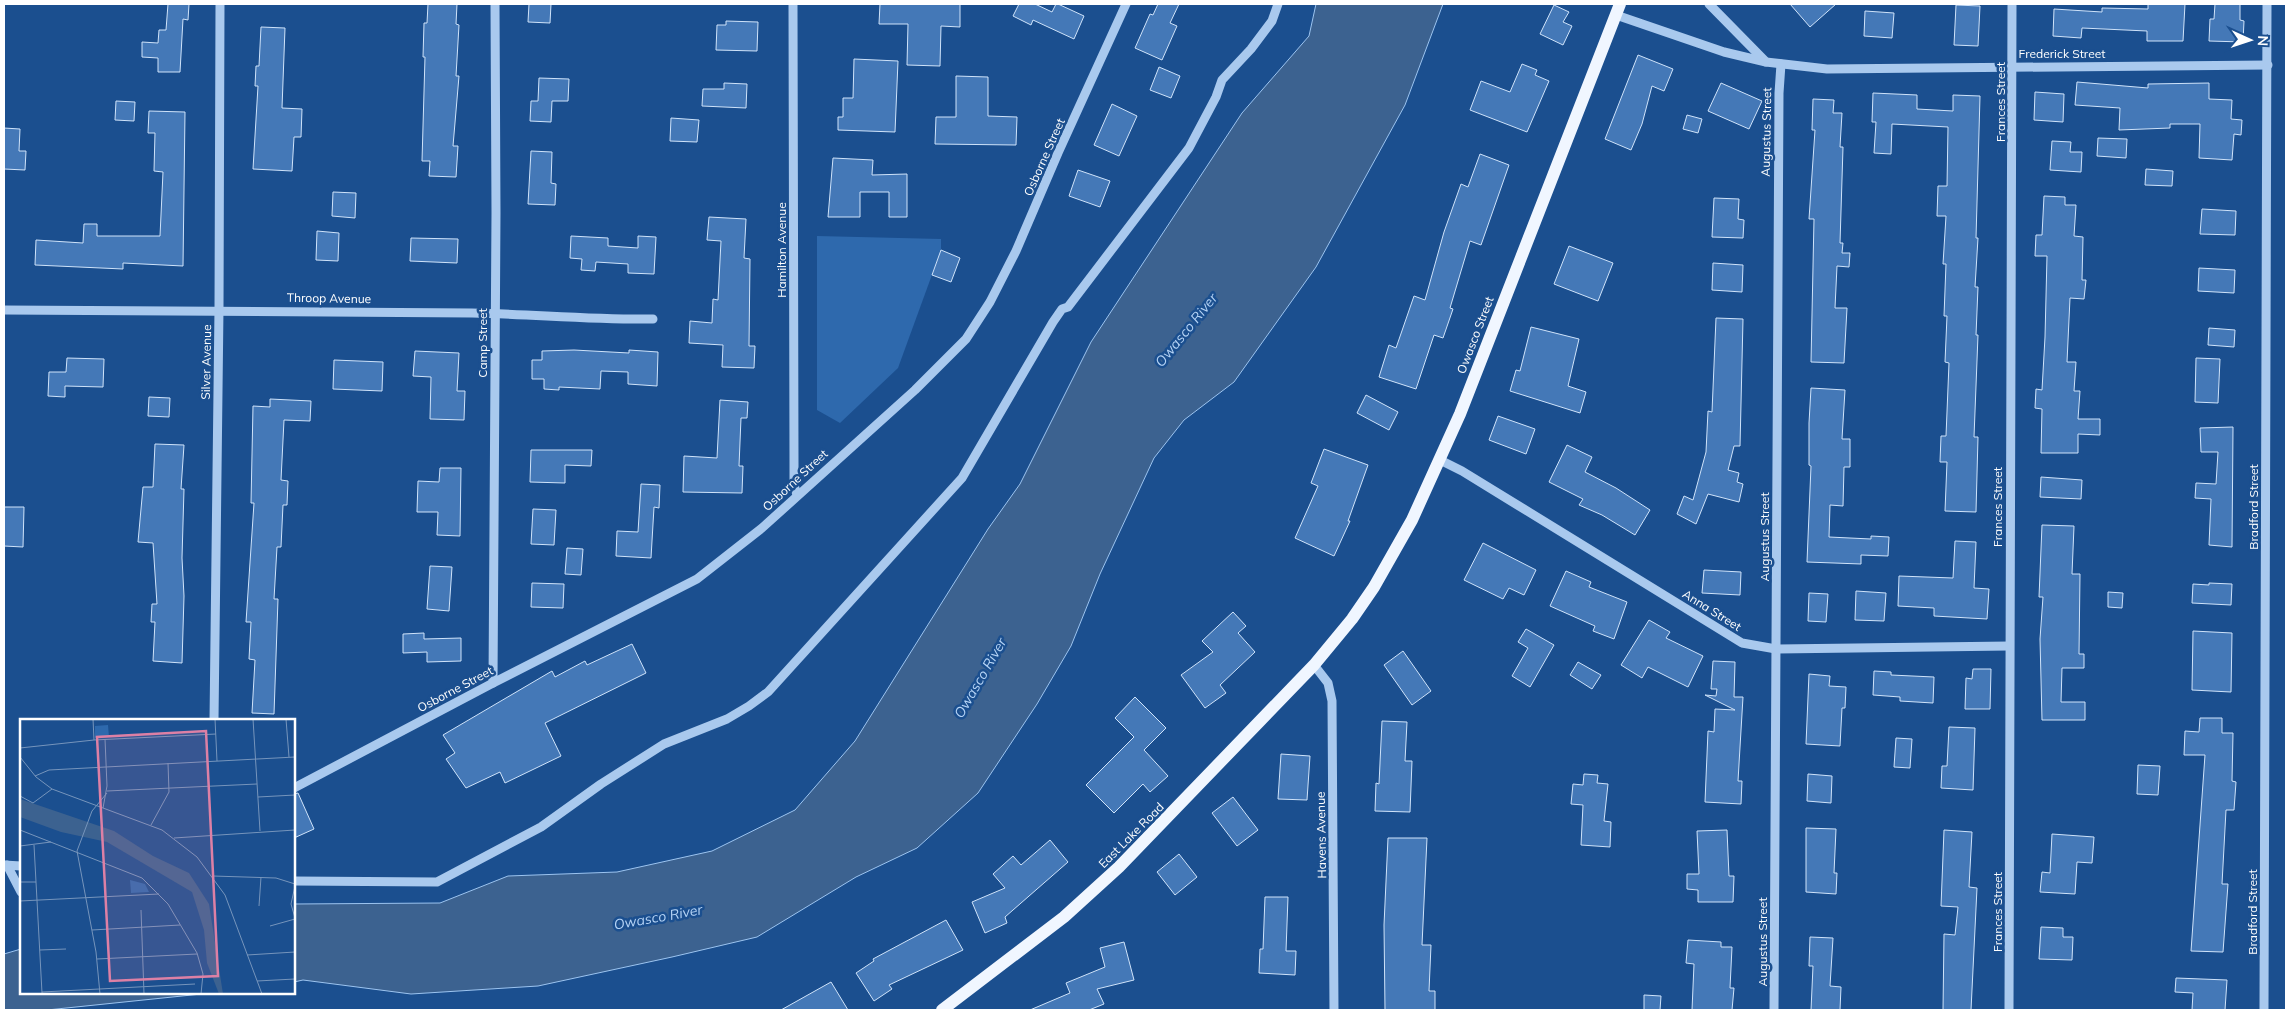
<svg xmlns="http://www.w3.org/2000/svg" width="2290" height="1014" viewBox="0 0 2290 1014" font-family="Mulish,sans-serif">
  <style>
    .green { fill: #2e69ad }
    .water { fill: #3c6290; stroke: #9cc4f0 }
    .building { fill: #4478b7; stroke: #cfe3fa }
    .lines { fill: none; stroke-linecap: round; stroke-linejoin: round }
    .minor { stroke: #a9c9ee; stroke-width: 9 }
    .major { stroke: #f0f6ff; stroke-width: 12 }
    .labels { text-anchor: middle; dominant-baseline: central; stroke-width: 5; stroke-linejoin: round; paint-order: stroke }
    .street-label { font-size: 12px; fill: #fff; stroke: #1b4f8f }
    .water-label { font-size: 14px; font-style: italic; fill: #b5d3f5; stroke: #1b4f8f }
    .inset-road { fill: none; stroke: #7695bc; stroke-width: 1 }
    .view { fill: #dd80a5; fill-opacity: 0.15; stroke: #dd80a5; stroke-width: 2.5 }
    .inset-edge { fill: none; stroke: #fff; stroke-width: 2.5 }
  </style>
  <rect width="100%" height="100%" fill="#1b4f8f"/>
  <!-- green -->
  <path class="green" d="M817,236L941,239V250L898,368L840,423L817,410Z"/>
  <!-- water -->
  <g class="water">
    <path d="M1316,4H1443L1405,105L1316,267L1234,382L1184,420L1154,458L1100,574L1071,646L1037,704L978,793L917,848L856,877L757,937L672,957L538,986L411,994L303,980L294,982V904L440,903L508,876L617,872L712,851L795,810L855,741L988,529L1020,484L1091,342L1242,113L1309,36Z"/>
    <path d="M21,949V993H211L47,1010H4V954Z"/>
  </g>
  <!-- building -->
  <g class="building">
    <path d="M168,4H189L188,20L183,19L180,72H158V58L142,57V42L158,43L159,30H166Z"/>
    <path d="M428,4H457L456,24L459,25L456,76H459L453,146H458L456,177L429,176L430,161H422L425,57H423L424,23H427Z"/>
    <path d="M529,4H551L550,23L528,22Z"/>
    <path d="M880,4H960V27L941,26L940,66L907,65L908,24H879Z"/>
    <path d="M1019,4H1035L1052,12L1056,4H1058L1084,16L1074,39L1033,20L1031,25L1013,16Z"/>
    <path d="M1158,4H1179L1170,23L1177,26L1162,60L1135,48L1150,14L1153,15Z"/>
    <path d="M1790,4H1836L1810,27Z"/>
    <path d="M2148,4H2185L2183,41H2147V31L2082,28L2081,38L2053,36L2054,9L2102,12V8L2148,9Z"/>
    <path d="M2215,4H2240V20L2244,21L2243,42L2209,41L2210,19H2214Z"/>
    <path d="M1554,5L1569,12L1563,22L1572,26L1563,45L1540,34Z"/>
    <path d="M1956,5L1980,6L1978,46L1954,45Z"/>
    <path d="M1865,11L1894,13L1892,38L1864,36Z"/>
    <path d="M726,21L758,22L757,51L716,50L717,25H726Z"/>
    <path d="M261,27L285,28L282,108L302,109L301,137H294L292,171L253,169L258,86H255L256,66H259Z"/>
    <path d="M1638,55L1673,69L1664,91L1652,86L1642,124L1631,150L1605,139Z"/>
    <path d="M854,59L898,61L895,132L838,130V117H843V98H853Z"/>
    <path d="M1522,64L1537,70L1535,75L1549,81L1527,132L1470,110L1481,81L1510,92Z"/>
    <path d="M1159,67L1180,76L1171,98L1150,90Z"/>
    <path d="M956,76L988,77V116L1017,117L1016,145L935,144L936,117H956Z"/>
    <path d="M539,78L569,79L568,101H552L551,122L530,121L531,101H538Z"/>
    <path d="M2077,82L2148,88V84L2209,83V99L2232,100L2231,119L2242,120L2241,135L2234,134L2232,160L2199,158L2200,124H2170V128L2119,130L2120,108L2075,105Z"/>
    <path d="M724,83L747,84L746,108L702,106L703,89H724Z"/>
    <path d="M1721,83L1762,101L1749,129L1708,111Z"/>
    <path d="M2035,92L2064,94L2063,122L2034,120Z"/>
    <path d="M1873,93L1917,95V109L1953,111V95L1980,96L1976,238H1978L1975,287H1978L1976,335H1978L1974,437H1978L1976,512L1945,511L1947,462H1940L1941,436H1946L1949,363L1945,362L1947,316H1944L1946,264H1943L1946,216H1937L1938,186H1947L1948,127L1892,124L1891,154L1874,153L1876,122H1872Z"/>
    <path d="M1813,99L1834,100L1833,113H1842L1840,147H1843L1840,243H1843L1842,253H1850L1849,267L1837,266L1835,308H1847L1844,363L1811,362L1814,219H1809L1815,130H1812Z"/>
    <path d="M116,101L135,102L134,121L115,120Z"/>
    <path d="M1112,104L1137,116L1119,156L1094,145Z"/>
    <path d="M149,111L185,112L183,266L123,263V269L35,265L36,240L83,243L84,224H97V236H160L163,172L154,171L155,133H148Z"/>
    <path d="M1687,115L1702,119L1698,133L1683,129Z"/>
    <path d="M671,118L699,120L697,142L670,141Z"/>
    <path d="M4,128L20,129L19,151H26L25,170L4,169Z"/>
    <path d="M2098,138L2127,139L2126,158L2097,156Z"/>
    <path d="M2052,141L2071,142L2070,152H2082L2081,172L2050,170Z"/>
    <path d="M531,151L552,152L551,183L556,184L555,205L528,204Z"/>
    <path d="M1480,154L1509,165L1481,245L1470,241L1450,308L1453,309L1443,338L1434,335L1416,389L1379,377L1389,345L1396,348L1414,296L1425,300L1444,232L1461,184L1468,187Z"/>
    <path d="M833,158L873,160L872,175L907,174V217H889V192H860V217H828Z"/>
    <path d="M2146,169L2173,171L2172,186L2145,185Z"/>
    <path d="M1078,170L1110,181L1100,207L1069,196Z"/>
    <path d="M333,192L356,193L355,218L332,216Z"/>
    <path d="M2044,196L2065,197V205H2076L2074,236L2083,237L2082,280H2086L2084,299L2070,298L2067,362H2076L2074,391H2080L2078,419H2100V435L2078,434V453H2041L2042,409L2035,408L2036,389L2042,390L2045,337L2047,256H2035L2036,235H2042Z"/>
    <path d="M1714,198L1739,199L1738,219L1744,220L1743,238L1712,237Z"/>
    <path d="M2202,209L2236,211L2235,235L2200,234Z"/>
    <path d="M709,217L746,219L744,258L750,259L749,346H755L754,368L722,367L723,345L689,343L690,321L712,323L713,299L718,300L721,241L707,240Z"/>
    <path d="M317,231L339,233L338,261L316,260Z"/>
    <path d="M571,236L608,238V246L638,248V236L656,237L654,274L628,273V264L596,262L595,271L581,270L582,259L570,258Z"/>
    <path d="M411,238L458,239L457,263L410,261Z"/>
    <path d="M1569,246L1613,263L1598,301L1554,284Z"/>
    <path d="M941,250L960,258L951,282L932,275Z"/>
    <path d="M1713,263L1743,265L1742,292L1712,290Z"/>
    <path d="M2199,268L2235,270L2234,293L2198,291Z"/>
    <path d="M1716,318L1743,319L1740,446H1734L1728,470L1739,473L1737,482L1743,484L1739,502L1708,494L1696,524L1677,514L1684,496L1693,500L1706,452L1708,411L1712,412Z"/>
    <path d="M1531,327L1579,339L1568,386L1586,392L1580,413L1510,391L1516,370L1520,371Z"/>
    <path d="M2209,328L2235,330L2234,347L2208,345Z"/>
    <path d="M574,350L629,353V350L658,352L657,386L628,384V372L601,371L600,389L559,387V390L544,389V379H532V360H542V351Z"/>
    <path d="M415,351L459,353L457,391H465L464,420L430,419L431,377L413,376Z"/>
    <path d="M67,358L104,359L103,387L65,386V397L48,396L49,372H66Z"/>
    <path d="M2196,358L2220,359L2218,403L2195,402Z"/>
    <path d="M334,360L383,362L382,391L333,389Z"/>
    <path d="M1811,388L1845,390L1842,439H1850V467H1844L1843,506L1830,505L1829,537L1871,539V536L1889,537L1888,556L1861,555V564L1807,562L1811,466L1809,465V423Z"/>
    <path d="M1366,395L1398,412L1389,430L1357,413Z"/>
    <path d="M149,397L170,398L169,417L148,416Z"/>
    <path d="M270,399L311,401L310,421L284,420L281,480L288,481L287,505H283L281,547H277L274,599H278L274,714L252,713L255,660L249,659L251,622H246L254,503H251L253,406L270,407Z"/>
    <path d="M720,400L748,402L747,418H741L739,466H743L742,493L683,492L684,456L717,458Z"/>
    <path d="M1498,416L1535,429L1526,454L1489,440Z"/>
    <path d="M2233,427L2232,547L2209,545L2211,499L2195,498L2196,483L2216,484L2218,452H2201L2200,428Z"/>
    <path d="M155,444L184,445L181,489H184L182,558L184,596L182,663L153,661L155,622H151L152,604H157L153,543L138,542L143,487H153Z"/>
    <path d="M1567,445L1592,457L1585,472L1616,488L1650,510L1635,535L1602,515L1579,505L1583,499L1549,482Z"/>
    <path d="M1324,449L1368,465L1348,521H1350L1334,556L1295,538L1318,486L1311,483Z"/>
    <path d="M531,450H592L591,466L565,465V483L530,482Z"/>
    <path d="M440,468H461L460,536L437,535L438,512H417L418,481L439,482Z"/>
    <path d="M2041,477L2082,480L2081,499L2040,497Z"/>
    <path d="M641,484L660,485L659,508L654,507L651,558L616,556L617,531L638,532Z"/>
    <path d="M4,507H24L23,547L4,546Z"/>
    <path d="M533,509L556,510L554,545L531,544Z"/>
    <path d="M2042,525L2074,526L2072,574H2080L2079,654H2084V668H2062L2061,702H2085V720H2042L2040,639L2043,597H2039Z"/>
    <path d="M1955,541L1976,542L1974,588L1989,589L1987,619L1934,616V608L1898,606L1899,576L1953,578Z"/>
    <path d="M1483,543L1536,570L1524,595L1509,588L1503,599L1464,580Z"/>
    <path d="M567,548L583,549L581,575L565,574Z"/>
    <path d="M430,566L452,567L449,611L427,609Z"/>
    <path d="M1704,570L1741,572L1740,595L1702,593Z"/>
    <path d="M1566,571L1591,582L1589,587L1627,602L1614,639L1593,631L1595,626L1550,606Z"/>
    <path d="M532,583L564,584L563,608L531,607Z"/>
    <path d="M2209,583L2232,584L2231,605L2192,603L2193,584L2209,585Z"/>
    <path d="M1856,591L1886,593L1884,621L1855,620Z"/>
    <path d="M2108,592L2123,593L2122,608L2108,607Z"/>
    <path d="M1809,593L1828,594L1826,622L1808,621Z"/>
    <path d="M1233,612L1246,626L1238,633L1255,652L1220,685L1226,693L1205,708L1181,675L1213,652L1202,641Z"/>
    <path d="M1649,620L1670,632L1666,638L1703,656L1688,687L1648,667L1642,678L1621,665Z"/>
    <path d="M1526,629L1554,645L1530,687L1512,676L1528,648L1518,642Z"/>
    <path d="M2193,631L2232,633L2231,692L2192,690Z"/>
    <path d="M424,633V639L461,638V661L427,662V652L403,653V634Z"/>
    <path d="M632,644L646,673L545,723L561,756L505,783L500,772L466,788L446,759L455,753L443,735L552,671L555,677L585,661L587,665Z"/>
    <path d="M1403,651L1431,691L1412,705L1384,665Z"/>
    <path d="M1713,661L1735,662L1734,697H1743L1738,781H1742L1741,804L1705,802L1708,731L1714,732L1715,709L1735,710L1705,695L1716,696L1717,689H1711Z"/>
    <path d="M1578,662L1601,675L1592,689L1570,675Z"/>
    <path d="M1973,669H1991L1990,709H1965L1966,678L1972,679Z"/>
    <path d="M1874,671L1891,672V675L1934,677L1933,703L1900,701V697L1873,695Z"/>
    <path d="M1809,674L1830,676L1829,686L1846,687L1845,708H1842L1840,746L1806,744Z"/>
    <path d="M1135,697L1166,728L1144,750L1168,776L1150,792L1143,784L1114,813L1086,785L1134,737L1115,718Z"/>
    <path d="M2200,718H2222V733H2233L2232,781L2236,782L2234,810H2226L2222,884H2228L2223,952L2191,951L2205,755H2184L2185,731L2199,732Z"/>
    <path d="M1382,721L1407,722L1405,761H1412L1410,812L1375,811L1376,783L1379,784Z"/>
    <path d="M1949,727L1975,728L1973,790L1941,788L1942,766H1947Z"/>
    <path d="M1896,738L1912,739L1910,768L1894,767Z"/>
    <path d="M1281,754L1310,756L1307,800L1278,799Z"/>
    <path d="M2138,765L2160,766L2158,795L2137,794Z"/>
    <path d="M1584,774L1598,775L1597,783L1608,784L1604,821L1611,822L1610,847L1581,845L1583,805L1571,804L1573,784L1583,785Z"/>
    <path d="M1808,774L1832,776L1831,803L1807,801Z"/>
    <path d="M298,793L314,829L294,838V794Z"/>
    <path d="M1233,797L1258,830L1237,846L1212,813Z"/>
    <path d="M1806,828L1836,829L1834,873H1837L1836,894L1806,892Z"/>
    <path d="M1727,830L1729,876H1734L1733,902H1698V890L1687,889V874H1699L1697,831Z"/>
    <path d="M1944,830L1972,832L1969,887L1977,888L1971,1010H1943L1944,934L1955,935L1958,907L1941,906Z"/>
    <path d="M2052,834L2094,837L2092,863L2077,862L2075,894L2040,892L2042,872L2050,873Z"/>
    <path d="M1388,838H1427L1422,945H1431L1429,991H1435V1010H1385L1384,925Z"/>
    <path d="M1050,840L1068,862L1005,917L1007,923L985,933L972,902L1005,888L993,874L1013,856L1021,865Z"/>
    <path d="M1179,854L1197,877L1175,895L1157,872Z"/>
    <path d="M1265,897H1288L1286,951H1296L1295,975L1259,973L1260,949H1263Z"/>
    <path d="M946,920L963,950L889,985L892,989L874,1001L856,973L874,961L873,959Z"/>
    <path d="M2041,927L2063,928V937H2073L2072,960L2039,959Z"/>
    <path d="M1810,937L1833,938L1830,986L1841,987L1840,1010H1811L1813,966H1809Z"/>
    <path d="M1688,940L1721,942V947H1732L1730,988H1734L1732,1010H1692L1694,964L1686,963Z"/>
    <path d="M1124,942L1134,980L1097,989L1104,1004L1089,1010H1030L1070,993L1066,983L1105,967L1100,948Z"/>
    <path d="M2176,978L2227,980L2225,1010H2192L2193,993L2175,992Z"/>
    <path d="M831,982L848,1010H781Z"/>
    <path d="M1644,995L1661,996L1660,1010H1644Z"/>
  </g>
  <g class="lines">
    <!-- minor -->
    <g class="minor">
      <path d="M793,4L794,463V485L797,495"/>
      <path d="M1709,4L1766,62"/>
      <path d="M1616,15L1724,52L1766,62L1827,69L2268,65"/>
      <path d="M4,310C160,310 316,311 472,313C532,314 592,320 653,319"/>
      <path d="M1440,460L1462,471L1742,643L1776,649L2009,646"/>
      <path d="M1314,665L1328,683L1332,701L1334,1010"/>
      <path d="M493,683L496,213L495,4"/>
      <path d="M214,720L219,309L220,4"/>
      <path d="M294,788L493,683L697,579L762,528L915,390L966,339L990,302L1016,251L1058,153L1126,4"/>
      <path d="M4,865L21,866"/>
      <path d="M7,865L21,892"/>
      <path d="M294,881L437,882L541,827L601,784L664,744L727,719L749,706L768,692L962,478L1053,322L1062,309L1068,307L1189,148L1216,97L1222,80L1251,49L1272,21L1278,4"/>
      <path d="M1774,1010L1779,93L1781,64"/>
      <path d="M2009,1010L2012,4"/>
      <path d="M2264,1010L2267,4"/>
    </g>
    <!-- major -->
    <path class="major" d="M942,1010L1064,917L1119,867L1314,665L1352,619L1374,587L1412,520L1460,414L1620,4"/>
  </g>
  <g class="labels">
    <!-- street labels -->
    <g class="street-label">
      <text x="2062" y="53">Frederick Street</text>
      <text transform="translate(2000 102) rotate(-90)">Frances Street</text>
      <text transform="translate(1766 132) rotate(-89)">Augustus Street</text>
      <text transform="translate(1044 157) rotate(-66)">Osborne Street</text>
      <text transform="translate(781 250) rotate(-90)">Hamilton Avenue</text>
      <text transform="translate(329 298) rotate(1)">Throop Avenue</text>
      <text transform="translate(1475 335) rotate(-69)">Owasco Street</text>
      <text transform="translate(482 343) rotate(-90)">Camp Street</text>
      <text transform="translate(206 362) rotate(-89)">Silver Avenue</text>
      <text transform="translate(795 480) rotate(-43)">Osborne Street</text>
      <text transform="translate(1997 507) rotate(-90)">Frances Street</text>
      <text transform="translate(2253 507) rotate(-90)">Bradford Street</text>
      <text transform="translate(1764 537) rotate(-90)">Augustus Street</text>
      <text transform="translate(1712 610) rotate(32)">Anna Street</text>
      <text transform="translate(455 689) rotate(-28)">Osborne Street</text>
      <text transform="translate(1131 835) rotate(-45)">East Lake Road</text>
      <text transform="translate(1321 835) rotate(-91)">Havens Avenue</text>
      <text transform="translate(1997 912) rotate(-90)">Frances Street</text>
      <text transform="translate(2252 912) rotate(-90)">Bradford Street</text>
      <text transform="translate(1762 942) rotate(-90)">Augustus Street</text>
    </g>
    <!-- water labels -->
    <g class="water-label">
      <text transform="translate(1186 330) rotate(-51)">Owasco River</text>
      <text transform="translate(980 678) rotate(-60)">Owasco River</text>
      <text transform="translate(658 917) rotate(-10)">Owasco River</text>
    </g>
  </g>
  <!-- overview -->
  <g transform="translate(20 719)">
    <rect width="275" height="275" fill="#1b4f8f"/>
    <path d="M88,6L89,18L75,19V7ZM110,161L125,165L129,173L111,174Z" fill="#2e69ad"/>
    <path d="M0,80L94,112L133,137L169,154L189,185L203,275H199L187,244L184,211L172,173L87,123L41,113L0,98Z" fill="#3c6290"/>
    <path class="inset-road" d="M73,0L74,21M195,0L197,42M233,0L240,112M266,0L269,38M0,29L74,21L196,15M0,38L16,58L32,70L142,111L177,138L205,176L242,275M15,57L29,51L275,38M87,72L237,65M0,77L13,84L32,70M238,78L275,76M83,89L87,67L85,20M131,106L149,73L148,44M0,111L122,159L148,185L177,234L183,255L181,275M154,119L275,111M14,126L22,274M0,127L31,123M193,157L256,159L275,165M0,163H16M275,167L271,185L275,199M0,182L139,175M239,187L241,158M121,191L124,275M250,207L275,200M72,211L160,206M20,231L46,230M227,236L275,233M77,240L177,235M237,262L275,260M22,273L175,265M80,275L76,233L57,132L72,92L87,74"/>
    <path class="view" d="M186,12L198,257L90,262L77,18Z"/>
    <rect width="275" height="275" class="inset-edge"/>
  </g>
  <!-- border -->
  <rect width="2290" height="1014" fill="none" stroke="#ffffff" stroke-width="10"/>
  <!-- north arrow -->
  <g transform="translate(2250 40) rotate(93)" stroke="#1b4f8f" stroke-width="4" paint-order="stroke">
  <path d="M0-4L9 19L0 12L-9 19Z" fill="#ffffff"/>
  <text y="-8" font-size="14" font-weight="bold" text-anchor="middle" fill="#ffffff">N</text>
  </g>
</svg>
